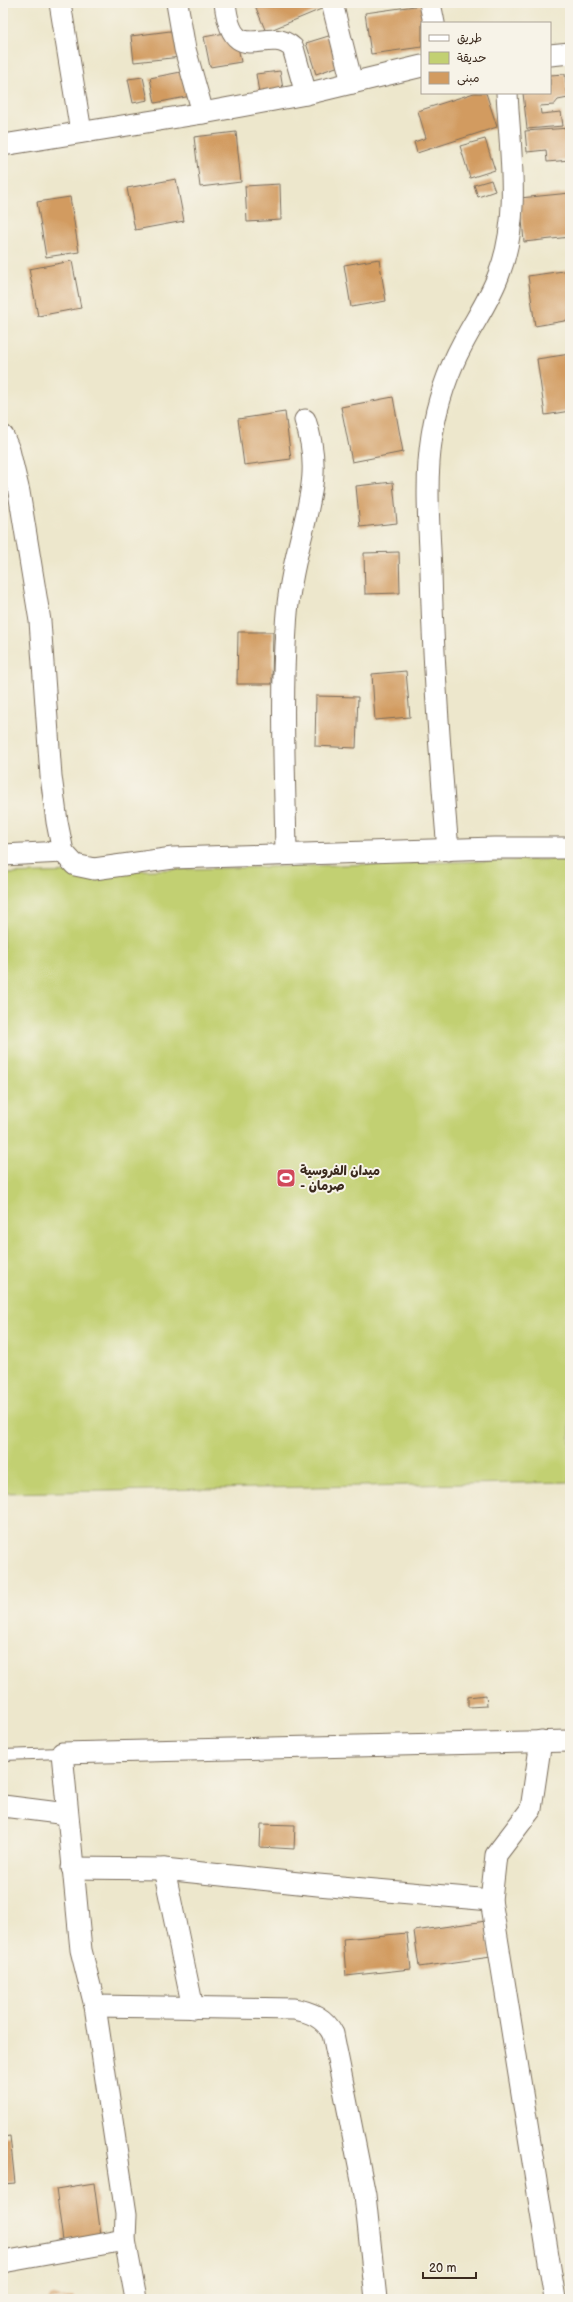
<svg xmlns="http://www.w3.org/2000/svg" width="573" height="2302" viewBox="0 0 573 2302" font-family="'Balsamiq Sans','Playpen Sans Arabic',sans-serif">
  <style>
    .green { fill: #c2d072; stroke: #7e7d48 }
    .building { fill: #d29b60 }
    .lines { fill: none; stroke-linecap: round; stroke-linejoin: round }
    .lane-casing { stroke: #796c5b; stroke-width: 12 }
    .street-casing { stroke: #796c5b; stroke-width: 23 }
    .lane { stroke: #fff; stroke-width: 10 }
    .street { stroke: #fff; stroke-width: 21 }
    .labels { text-anchor: middle; dominant-baseline: central; stroke-width: 4; stroke-linejoin: round; paint-order: stroke }
    .poi-label { font-size: 13px; font-weight: bold; fill: #3b2a1e; stroke: #f7f3e8; text-anchor: start }
  </style>
  <rect width="100%" height="100%" fill="#f7f3e8"/>
  <filter id="ink" filterUnits="userSpaceOnUse"><feTurbulence type="fractalNoise" baseFrequency=".025" numOctaves="2"/><feDisplacementMap in="SourceGraphic" scale="8" xChannelSelector="R" yChannelSelector="G"/><feConvolveMatrix kernelMatrix="1 2 1 2 8 2 1 2 1" color-interpolation-filters="sRGB"/></filter>
  <filter id="wash" filterUnits="userSpaceOnUse"><feTurbulence type="fractalNoise" baseFrequency=".012" numOctaves="4" result="noise"/><feDisplacementMap in="SourceGraphic" scale="16" xChannelSelector="R" yChannelSelector="G"/><feGaussianBlur stdDeviation="0.9" result="paint"/><feColorMatrix in="noise" values="0 0 0 0 0 0 0 0 0 0 0 0 0 0 0 0 0 1.4 0 .05"/><feComposite in="paint" operator="in"/></filter>
  <g filter="url(#wash)">
    <rect width="100%" height="100%" fill="#ede7cc"/>
    <!-- green -->
    <path class="green" d="M565,859H570V1482L3,1493V874Z"/>
    <g id="blocks">
      <!-- building -->
      <g class="building">
        <path d="M254,3H330L331,5L266,32Z"/>
        <path d="M422,5L424,23H422V47L371,54L365,13Z"/>
        <path d="M178,30L181,57L134,62L131,36Z"/>
        <path d="M235,31L241,62L210,67L204,37Z"/>
        <path d="M335,34L345,64L316,74L306,43Z"/>
        <path d="M186,71L191,96L155,103L150,78Z"/>
        <path d="M280,71L283,89L259,93L256,74Z"/>
        <path d="M565,74L568,98L558,100L554,105L540,106L541,114L561,112L563,126L527,129L523,93H550V75Z"/>
        <path d="M143,77L148,100L133,103L128,79Z"/>
        <path d="M474,93H486L497,127L417,153L414,142L426,138L418,111Z"/>
        <path d="M570,128V160L547,162L546,150L527,152L525,131Z"/>
        <path d="M236,132L241,182L200,187L194,137Z"/>
        <path d="M485,139L495,170L470,178L460,146Z"/>
        <path d="M176,179L184,221L135,230L127,188Z"/>
        <path d="M491,180L495,191L478,197L474,185Z"/>
        <path d="M280,184L281,220L247,222L245,186Z"/>
        <path d="M570,193V237L524,242L520,198Z"/>
        <path d="M70,197L79,252L46,257L37,202Z"/>
        <path d="M379,259L386,301L351,307L344,265Z"/>
        <path d="M72,261L81,308L38,316L29,269Z"/>
        <path d="M570,270V320L535,326L528,276Z"/>
        <path d="M570,354V411L545,415L537,359Z"/>
        <path d="M393,397L403,452L352,462L341,407Z"/>
        <path d="M285,412L291,459L244,465L238,419Z"/>
        <path d="M393,482L397,523L360,527L356,486Z"/>
        <path d="M399,552L400,593L365,594L364,553Z"/>
        <path d="M238,632H273L272,684H237Z"/>
        <path d="M406,671L410,717L375,720L372,674Z"/>
        <path d="M316,696L358,697L356,748L315,746Z"/>
        <path d="M486,1695L487,1706L468,1707V1697Z"/>
        <path d="M261,1824L295,1825L294,1849L260,1847Z"/>
        <path d="M486,1921L491,1957L419,1967L414,1931Z"/>
        <path d="M407,1933L411,1969L346,1976L343,1939Z"/>
        <path d="M10,2136L15,2183L3,2184V2137Z"/>
        <path d="M94,2183L101,2236L63,2241L56,2189Z"/>
        <path d="M52,2295L61,2298L73,2296L74,2299H49Z"/>
      </g>
    </g>
  </g>
  <g filter="url(#ink)">
    <use href="#blocks" fill-opacity="0" stroke="#796c5b" stroke-width="1"/>
    <g class="lines">
      <defs>
        <path id="lane" d="M3,1755L62,1753"/>
        <g id="street">
          <path d="M60,3L81,132"/>
          <path d="M177,3L185,49L203,113"/>
          <path d="M225,3C233,72 267,23 293,48L306,94"/>
          <path d="M332,3L352,83"/>
          <path d="M430,3L434,23"/>
          <path d="M550,55L570,53"/>
          <path d="M3,145L203,113L306,94L422,66"/>
          <path d="M3,436L9,450L19,492L40,621L51,776L57,822L63,852L75,865L94,869L173,858L494,848H570"/>
          <path d="M448,850C440,757 433,664 431,571C429,525 425,479 432,435C437,403 448,371 463,343C475,320 490,299 499,274C521,217 510,153 507,93"/>
          <path d="M286,854C285,779 281,703 286,628C287,602 292,575 298,550C309,503 322,468 305,420"/>
          <path d="M3,855L63,852"/>
          <path d="M541,1741L531,1809L496,1855L491,1900L555,2299"/>
          <path d="M3,1806L67,1814"/>
          <path d="M72,1868L164,1869L318,1885L491,1900"/>
          <path d="M164,1869L193,2008"/>
          <path d="M95,2006L294,2009C311,2012 325,2018 333,2034L365,2195L376,2299"/>
          <path d="M3,2262L125,2240"/>
          <path d="M136,2299L125,2240L126,2214L95,2006L81,1950L62,1753L570,1741"/>
        </g>
      </defs>
      <!-- lane casing -->
      <use href="#lane" class="lane-casing"/>
      <!-- street casing -->
      <use href="#street" class="street-casing"/>
      <!-- lane -->
      <use href="#lane" class="lane"/>
      <!-- street -->
      <use href="#street" class="street"/>
    </g>
  </g>
  <!-- icons -->
  <defs>
    <symbol id="stadium-square" viewBox="-11 -11 22 22"><rect x="-9" y="-9" width="18" height="18" rx="4" fill="#d1495b" stroke="#f7f3e8"/><path d="M0-5a6.5 5 0 1 0 0 10a6.5 5 0 1 0 0-10ZM-3.5-1.8h7v3.6h-7Z" fill="#fff"/></symbol>
  </defs>
  <g fill-rule="evenodd">
    <use href="#stadium-square" x="275" y="1167" width="22" height="22"/>
  </g>
  <g class="labels">
    <!-- poi labels -->
    <g class="poi-label">
      <text x="300" y="1171">ميدان الفروسية<tspan x="300" dy="15">- صرمان</tspan></text>
    </g>
  </g>
  <!-- margin -->
  <rect width="573" height="2302" fill="none" stroke="#f7f3e8" stroke-width="16"/>
  <!-- legend -->
  <rect x="421" y="22" width="130" height="72" fill="#f7f3e8" stroke="#aca397"/>
  <rect x="429" y="35" width="20" height="6" fill="#ffffff" stroke="#aca397"/>
  <text x="457" y="42" font-size="12" fill="#3b2a1e">طريق</text>
  <rect x="429" y="52" width="20" height="12" fill="#c2d072" stroke="#aca397"/>
  <text x="457" y="62" font-size="12" fill="#3b2a1e">حديقة</text>
  <rect x="429" y="72" width="20" height="12" fill="#d29b60" stroke="#aca397"/>
  <text x="457" y="82" font-size="12" fill="#3b2a1e">مبنى</text>
  <!-- scale -->
  <path d="M423 2272v6h53v-6" fill="none" stroke="#3b2a1e" stroke-width="2"/>
  <text x="429" y="2272" font-size="12" fill="#3b2a1e" stroke="#f7f3e8" stroke-width="3" paint-order="stroke">20 m</text>
</svg>
